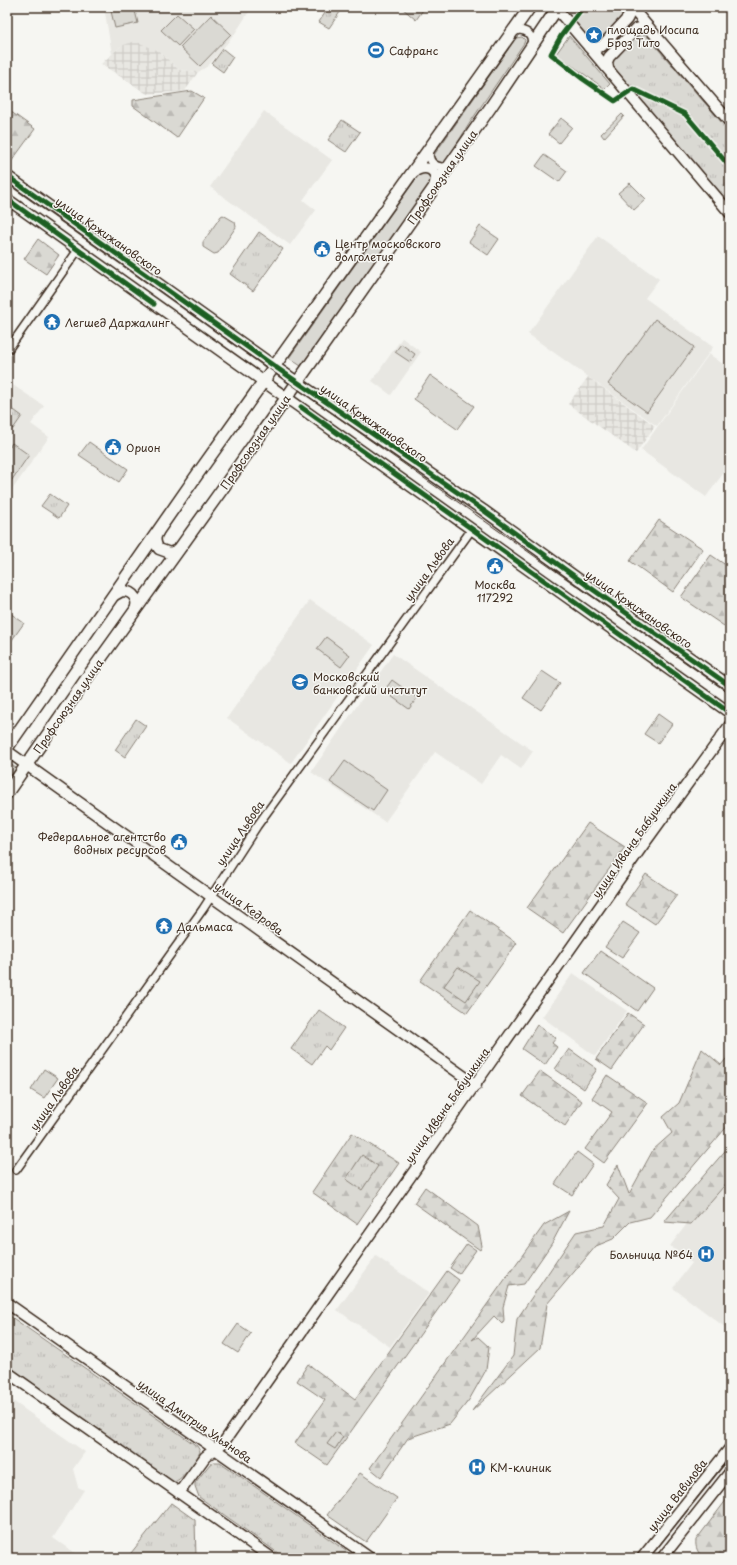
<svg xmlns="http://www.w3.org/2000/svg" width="737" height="1565" font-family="'Playpen Sans',sans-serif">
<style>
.built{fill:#e8e7e2}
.industrial{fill:url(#industrial-grid)}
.green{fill:#dad9d3;stroke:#8a8278}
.forest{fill:url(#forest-firs);stroke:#8a8278}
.park{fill:url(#park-tufts);stroke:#8a8278}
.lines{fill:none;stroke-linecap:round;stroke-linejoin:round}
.street-casing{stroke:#3b2a1e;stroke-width:10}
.secondary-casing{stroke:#3b2a1e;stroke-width:13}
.primary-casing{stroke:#3b2a1e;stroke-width:14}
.street{stroke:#f6f6f2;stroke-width:7}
.secondary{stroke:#f6f6f2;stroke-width:10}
.primary{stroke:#f6f6f2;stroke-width:11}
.tram{stroke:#3b2a1e;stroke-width:1}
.cycleway-casing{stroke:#f6f6f2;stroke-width:8}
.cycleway{stroke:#1b5e20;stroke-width:5}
.labels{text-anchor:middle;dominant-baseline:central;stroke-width:3;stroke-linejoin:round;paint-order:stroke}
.poi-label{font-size:11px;fill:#3b2a1e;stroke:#f6f6f2;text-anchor:start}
.street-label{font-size:11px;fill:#3b2a1e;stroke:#f6f6f2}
</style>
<defs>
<pattern id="industrial-grid" width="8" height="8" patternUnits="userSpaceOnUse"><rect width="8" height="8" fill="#e8e7e2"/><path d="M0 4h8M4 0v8" fill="none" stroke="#c8c6c1"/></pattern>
<pattern id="forest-firs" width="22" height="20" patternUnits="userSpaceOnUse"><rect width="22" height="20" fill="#dad9d3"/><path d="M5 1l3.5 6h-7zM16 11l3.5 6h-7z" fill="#bcbab5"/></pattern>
<pattern id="park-tufts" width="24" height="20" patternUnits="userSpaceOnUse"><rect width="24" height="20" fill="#dad9d3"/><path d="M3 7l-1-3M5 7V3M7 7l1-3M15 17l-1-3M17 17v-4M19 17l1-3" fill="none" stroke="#bcbab5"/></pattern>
</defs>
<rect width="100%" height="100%" fill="#f6f6f2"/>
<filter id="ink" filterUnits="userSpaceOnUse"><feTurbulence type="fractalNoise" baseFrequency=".025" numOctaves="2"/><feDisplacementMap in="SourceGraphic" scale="8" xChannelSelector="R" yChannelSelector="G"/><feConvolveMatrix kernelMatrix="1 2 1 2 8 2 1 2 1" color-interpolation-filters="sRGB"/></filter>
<g filter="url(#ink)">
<g class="built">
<path d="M104,7h148l-18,28 -26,31 -10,6 -19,-2 -20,-19 -38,-5 -9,8z"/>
<path d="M264,111l68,49 -29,40 13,10 -26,35 -80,-58z"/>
<path d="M598,236l61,43 -14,19 68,49 -56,79 -129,-92z"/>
<path d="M402,338l19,14 -30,43 -19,-14z"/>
<path d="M709,354l21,15v95l-24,33 -65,-47z"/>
<path d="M7,381l37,25 -13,18 18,13 -42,60z"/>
<path d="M310,600l64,45 -83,118 -64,-45z"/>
<path d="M393,654l140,97 -12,18 -20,-14 -20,29 -46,-32 -50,70 -74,-50z"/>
<path d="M573,973l54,38 -32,45 -53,-39z"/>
<path d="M730,1167v164l-57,-43 19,-25 -22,-17z"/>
<path d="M376,1256l53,37 -39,54 -53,-37z"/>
<path d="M7,1397l78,55 -12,17 5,18 6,3 -31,48 29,20h-75z"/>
</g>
<g class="industrial">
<path d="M135,41l24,10 20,19 19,2 -13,19 -38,3 -46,-30 20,-18z"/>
<path d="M588,377l67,49 -19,27 -68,-49z"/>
</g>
<g class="green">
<path d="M110,7h24l4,16 -23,5z"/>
<path d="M569,7h50l7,7 -24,30 -11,-2 -24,-27z"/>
<path d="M177,14l17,15 -16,17 -17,-16z"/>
<path d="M211,15l20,19 -31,32 -20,-19z"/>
<path d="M569,36l41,48 -5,5 -49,-35z"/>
<path d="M522,37l3,3 -1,3 -53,78 -26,42 -7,-1 -4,-4v-3l82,-117z"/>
<path d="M622,114l2,2 -20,22 -3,-4z"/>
<path d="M544,155l23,16 -8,11 -23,-16z"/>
<path d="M420,173h10l2,9 -131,184 -12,-8z"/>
<path d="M223,215l12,7 1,5 -18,26 -4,1 -11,-7v-5l18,-26z"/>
<path d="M655,319l39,28 -47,65 -39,-28z"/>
<path d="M401,344l14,10 -5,8 -15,-10z"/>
<path d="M430,375l44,31 -17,23 -43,-30z"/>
<path d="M89,442l39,27 -9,13 -40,-27z"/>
<path d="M12,443l17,12 -22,32v-37z"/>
<path d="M326,637l24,18 -9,12 -24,-18z"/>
<path d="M542,671l18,12 -19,27 -18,-12z"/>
<path d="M392,680l25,18 -8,11 -25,-18z"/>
<path d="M345,761l42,29 -14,21 -43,-29z"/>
<path d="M7,762l9,6 -9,14z"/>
<path d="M623,922l17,11 -18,25 -17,-11z"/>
<path d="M600,951l53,37 -16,23 -53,-38z"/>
<path d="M44,1069l14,9 -14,20 -13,-8z"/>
<path d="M577,1152l16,12 -21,31 -17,-11z"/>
<path d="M238,1324l13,9 -13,20 -14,-9z"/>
<path d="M360,1473l37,25 -31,44 -39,-27z"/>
</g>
<g class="forest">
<path d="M192,91l12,7 -27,40 -44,-32v-6z"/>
<path d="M7,109l28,20 -24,33 -4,-2z"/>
<path d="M38,239l21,16 -13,19 -22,-15z"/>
<path d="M659,520l44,29 -30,43 -43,-31z"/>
<path d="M711,555l19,13v62l-49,-33z"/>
<path d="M588,823l37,24 -62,86 -36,-25z"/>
<path d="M646,874l31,21 -22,29 -30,-20z"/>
<path d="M470,910l47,33 -50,70 -47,-32z"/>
<path d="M628,1013l16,11 -32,46 -16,-11z"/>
<path d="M537,1025l19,13 -4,5 5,4 -12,18 -23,-16z"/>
<path d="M702,1049l19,16 9,-11v69l-80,94 -20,5 -17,17 -17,7 -49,58 -7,44 -68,63 41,-55 4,-37 59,-87 28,-6 15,-27 -13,-14 12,-20 11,29 24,-44 19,-17 -9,-16 16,-14z"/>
<path d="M540,1071l42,30 -17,25 -43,-30z"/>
<path d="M607,1075l41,28 -44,60 -19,-14 27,-37 -20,-14z"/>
<path d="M352,1133l47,30 -42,61 -45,-32z"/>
<path d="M730,1145v34l-39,45 -27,-2z"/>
<path d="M425,1187l53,39 4,20 -2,4 -66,-47z"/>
<path d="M569,1211l-17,32 -28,41 -15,2 -6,21 1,13 -2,4 -8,-8 -22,24 6,-3 11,10 -3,23 -17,30 -19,24 -42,14 -27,39 -11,-9 174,-243z"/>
<path d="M447,1271l12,9 -132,185 -32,-22 30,-43 -28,-19 11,-17 47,35z"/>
<path d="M730,1495v63h-27c-5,-6 -8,-10 -7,-18z"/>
</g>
<g class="park">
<path d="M329,7h4l7,5 -11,16 -10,-6z"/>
<path d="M401,7h24l-9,13z"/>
<path d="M637,34h8l85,98v73l-119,-140 6,-12z"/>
<path d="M223,49l10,8 -10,15 -11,-8z"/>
<path d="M561,118l11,9 -13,16 -11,-9z"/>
<path d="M342,120l18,12 -14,20 -18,-12z"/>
<path d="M630,183l16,16 -12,11 -16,-17z"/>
<path d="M480,226l19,13 -11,16 -19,-13z"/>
<path d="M259,232l24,17 -30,42 -23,-17z"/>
<path d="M7,405l15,11 -9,13 -6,-4z"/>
<path d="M50,494l17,12 -8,12 -18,-12z"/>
<path d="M7,611l17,12 -17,24z"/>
<path d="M658,714l14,10 -14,19 -14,-9z"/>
<path d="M136,719l10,7 -21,31 -10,-7z"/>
<path d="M458,967l22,14 -14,20 -22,-15z"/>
<path d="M319,1010l25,18 -15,22 -4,-4 -13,18 -21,-15z"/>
<path d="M569,1049l28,20 -13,20 -29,-20z"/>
<path d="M362,1155l16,11 -16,24 -16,-11z"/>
<path d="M467,1244l9,6 -17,24 -9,-6z"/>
<path d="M7,1314l190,132 3,5c-1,7 -18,29 -26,31l-8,-5 -159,-112z"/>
<path d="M336,1432l7,5 -8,12 -8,-5z"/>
<path d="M213,1462h7l136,96h-71l-86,-61 -4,-11v-3l15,-19z"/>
<path d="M171,1503l24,17 1,38h-69z"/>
</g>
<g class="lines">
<g class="street-casing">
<g id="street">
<path d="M512,33l7,-3c10,1 14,6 12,16"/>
<path d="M431,148c-6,13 6,23 19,17"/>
<path d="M7,351l71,-101"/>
<path d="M16,1170l187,-261 54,-83 215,-297"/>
</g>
</g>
<g class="secondary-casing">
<g id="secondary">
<path d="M555,7l175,206"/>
<path d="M631,7l99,115"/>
<path d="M589,47l6,1 7,-2 25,-27 3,-6 1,-6"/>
<path d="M608,68l-1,-6 2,-5 27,-28 7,-2 6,1"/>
<path d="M412,173c14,-10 28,-4 22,14"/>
<path d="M7,176l267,190 209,144 105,76 142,100"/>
<path d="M7,199l723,514"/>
<path d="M158,532c-4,6 -3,12 1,17l11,4 7,-3 3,-2"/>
<path d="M113,596l9,-5c12,0 18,10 12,21"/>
<path d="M7,751l469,334"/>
<path d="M7,1303l363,255"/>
<path d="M7,1372l265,186"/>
<path d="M179,1493l26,-36 19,-15 417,-594 89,-123"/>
<path d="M642,1558l88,-110"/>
<path d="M662,1558l68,-86"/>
</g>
</g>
<g class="primary-casing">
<g id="primary">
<path d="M7,748l192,-276 331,-465"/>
<path d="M7,793l84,-121 132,-184 267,-380 68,-101"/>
</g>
</g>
<use href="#street" class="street"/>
<use href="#secondary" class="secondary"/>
<use href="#primary" class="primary"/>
<g class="tram">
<path d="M7,182l234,167 489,345"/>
<path d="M649,1558l81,-102"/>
</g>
<g class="cycleway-casing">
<g id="cycleway">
<path d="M583,7l-22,29 -10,18 32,25 32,22 18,-12 52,25 45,53"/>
<path d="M7,176l267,190 209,144 105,76 142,100"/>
<path d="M7,199l147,105"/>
<path d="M301,407l429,306"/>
</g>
</g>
<use href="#cycleway" class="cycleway"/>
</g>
</g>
<defs>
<g id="sight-disc" transform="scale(0.9)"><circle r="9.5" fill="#1f6fb2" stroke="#f6f6f2"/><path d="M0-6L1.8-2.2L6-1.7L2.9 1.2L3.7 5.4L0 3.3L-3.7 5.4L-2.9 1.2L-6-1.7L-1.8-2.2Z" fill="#fff"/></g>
<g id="stadium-disc" transform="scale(0.9)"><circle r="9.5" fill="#1f6fb2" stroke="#f6f6f2"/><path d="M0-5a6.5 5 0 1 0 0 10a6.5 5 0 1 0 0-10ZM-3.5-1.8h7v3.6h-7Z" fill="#fff"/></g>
<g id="civic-disc" transform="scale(0.9)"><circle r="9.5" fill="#1f6fb2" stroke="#f6f6f2"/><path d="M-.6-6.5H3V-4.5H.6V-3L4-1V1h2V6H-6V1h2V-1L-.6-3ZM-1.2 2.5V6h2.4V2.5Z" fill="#fff"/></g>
<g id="temple-disc" transform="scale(0.9)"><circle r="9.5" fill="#1f6fb2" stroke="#f6f6f2"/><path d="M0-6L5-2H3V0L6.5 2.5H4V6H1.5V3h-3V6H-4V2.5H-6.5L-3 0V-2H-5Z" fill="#fff"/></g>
<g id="university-disc" transform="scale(0.9)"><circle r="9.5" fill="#1f6fb2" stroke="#f6f6f2"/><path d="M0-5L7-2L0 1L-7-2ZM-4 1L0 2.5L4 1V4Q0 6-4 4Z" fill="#fff"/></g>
<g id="hospital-disc" transform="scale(0.9)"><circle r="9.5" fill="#1f6fb2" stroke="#f6f6f2"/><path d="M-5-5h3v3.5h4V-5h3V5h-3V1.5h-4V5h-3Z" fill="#fff"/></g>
</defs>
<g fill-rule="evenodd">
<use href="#sight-disc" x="594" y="35"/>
<use href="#stadium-disc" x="376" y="50"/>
<use href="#civic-disc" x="322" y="249"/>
<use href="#temple-disc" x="52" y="322"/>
<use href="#civic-disc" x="113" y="447"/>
<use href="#civic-disc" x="495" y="566"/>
<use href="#university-disc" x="300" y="682"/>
<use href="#civic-disc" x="179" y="842"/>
<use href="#temple-disc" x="164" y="926"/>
<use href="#hospital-disc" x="706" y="1254"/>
<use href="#hospital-disc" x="477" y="1467"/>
</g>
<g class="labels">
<g class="poi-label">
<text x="607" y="29">площадь Иосипа<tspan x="607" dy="13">Броз Тито</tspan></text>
<text x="389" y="50">Сафранс</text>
<text x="335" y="243">Центр московского<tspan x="335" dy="13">долголетия</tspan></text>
<text x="65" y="322">Легшед Даржалинг</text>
<text x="126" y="447">Орион</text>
<text x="495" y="584" text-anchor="middle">Москва<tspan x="495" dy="13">117292</tspan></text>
<text x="313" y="676">Московский<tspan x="313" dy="13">банковский институт</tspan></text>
<text x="166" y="836" text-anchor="end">Федеральное агентство<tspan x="166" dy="13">водных ресурсов</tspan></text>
<text x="177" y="926">Дальмаса</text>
<text x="693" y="1254" text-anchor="end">Больница №64</text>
<text x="490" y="1467">КМ-клиник</text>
</g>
<g class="street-label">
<text transform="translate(442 177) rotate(-55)">Профсоюзная улица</text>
<text transform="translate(109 236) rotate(35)">улица Кржижановского</text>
<text transform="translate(374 423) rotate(35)">улица Кржижановского</text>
<text transform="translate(255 442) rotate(-55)">Профсоюзная улица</text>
<text transform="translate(429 569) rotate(-54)">улица Львова</text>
<text transform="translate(639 609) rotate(35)">улица Кржижановского</text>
<text transform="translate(68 706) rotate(-55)">Профсоюзная улица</text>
<text transform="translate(240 833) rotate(-56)">улица Львова</text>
<text transform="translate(634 840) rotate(-55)">улица Ивана Бабушкина</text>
<text transform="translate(249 908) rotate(36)">улица Кедрова</text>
<text transform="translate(54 1098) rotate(-55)">улица Львова</text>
<text transform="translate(447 1105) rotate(-55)">улица Ивана Бабушкина</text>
<text transform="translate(195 1421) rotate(35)">улица Дмитрия Ульянова</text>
<text transform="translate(677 1495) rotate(-52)">улица Вавилова</text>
</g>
</g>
<rect width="737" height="1565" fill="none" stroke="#f6f6f2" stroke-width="24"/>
<rect x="12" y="12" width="713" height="1541" fill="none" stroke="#3b2a1e" stroke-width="1.5" filter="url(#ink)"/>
</svg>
